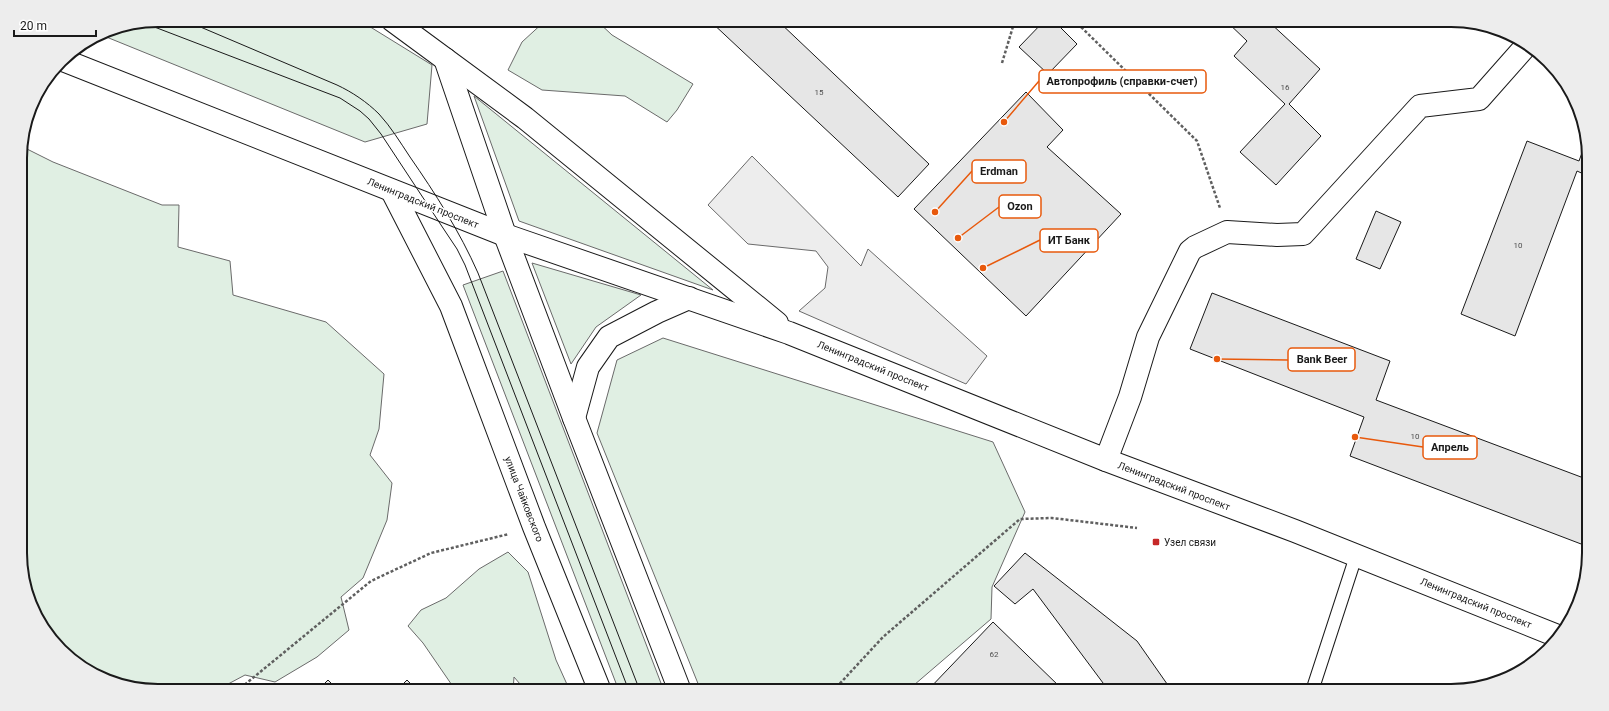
<svg xmlns="http://www.w3.org/2000/svg" width="1609" height="711" font-family="Roboto,sans-serif">
<style>
.green{fill:#e0efe3;stroke:#6a6a6a}
.parking{fill:#ededed;stroke:#6a6a6a}
.building{fill:#e6e6e6;stroke:#1a1a1a}
.lines{fill:none;stroke-linecap:round;stroke-linejoin:round}
.lane-casing{stroke:#1a1a1a;stroke-width:14}
.street-casing{stroke:#1a1a1a;stroke-width:24}
.secondary-casing{stroke:#1a1a1a;stroke-width:24}
.path{stroke:#5f5f5f;stroke-width:2.5;stroke-dasharray:3 2;stroke-linecap:butt}
.lane{stroke:#fff;stroke-width:12}
.street{stroke:#fff;stroke-width:22}
.secondary{stroke:#fff;stroke-width:22}
.tram{stroke:#1a1a1a;stroke-width:1}
.poi-dot{fill:#c62828;stroke:#fff;stroke-width:1.5}
.labels{text-anchor:middle;dominant-baseline:central;stroke-width:3;stroke-linejoin:round;paint-order:stroke}
.number-label{font-size:8px;fill:#4d4d4d}
.street-label{font-size:10px;fill:#1a1a1a;stroke:#fff}
.poi-label{font-size:10px;fill:#1a1a1a;stroke:#fff;text-anchor:start}
.rim{fill:none;stroke:#1a1a1a;stroke-width:2}
.leader{fill:none;stroke:#e8590c;stroke-width:1.5}
.callout-dot{fill:#e8590c;stroke:#fff;stroke-width:1.5}
.callout{fill:#fff;stroke:#e8590c;stroke-width:1.5}
.callout-label{font-size:11px;text-anchor:middle;font-weight:bold;fill:#1a1a1a}
</style>
<rect width="100%" height="100%" fill="#fff"/>
<g class="green">
<path d="M158,20h201l73,45 -5,59 -62,18 -266,-108 7,-4z"/>
<path d="M546,20h50l16,15 81,49 -16,26 -10,12 -42,-26 -83,-6 -34,-20 14,-28z"/>
<path d="M474,96l239,194 -194,-69z"/>
<path d="M21,146l32,16 109,43h17l-1,42 52,14 3,34 93,27 58,52 -5,55 -9,26 22,28 -5,37 -24,58 -22,19 8,33 -32,27 -42,25 -30,-7 -30,16h-57l-52,-10 -57,-44 -28,-66z"/>
<path d="M532,263l109,32 -45,32 -25,37z"/>
<path d="M503,271l161,420h-45l-156,-406z"/>
<path d="M663,338l330,104 32,70 -33,75 -1,32 -84,72h-206l-104,-258 20,-73z"/>
<path d="M508,552l20,20 28,88 14,31h-44l-12,-14 -1,14h-57l-33,-48 -15,-17 13,-16 25,-12 33,-29z"/>
</g>
<path class="parking" d="M752,156l109,110 7,-17 119,107 -21,28 -167,-73 26,-23 3,-21 -12,-16 -68,-7 -40,-39z"/>
<g class="building">
<path d="M709,20h68l152,144 -31,33z"/>
<path d="M1045,20h8l24,24 -29,30 -29,-27z"/>
<path d="M1225,20h44l-1,1 52,48 -31,35 32,32 -45,49 -36,-33 45,-48 -51,-48 13,-15z"/>
<path d="M1388,20h15l-7,7z"/>
<path d="M1026,92l37,38 -16,17 74,67 -95,102 -112,-107z"/>
<path d="M1587,139l1,37 -11,-5 -62,165 -54,-22 66,-173 52,20z"/>
<path d="M1376,211l25,11 -21,47 -24,-10z"/>
<path d="M1212,293l178,68 -14,39 213,80v67l-239,-91 14,-39 -174,-68z"/>
<path d="M1025,553l112,88 35,50h-63l-76,-102 -18,15 -21,-18z"/>
<path d="M993,622l67,65 -3,4h-130z"/>
<path d="M328,680l11,11h-22z"/>
<path d="M407,680l11,11h-22z"/>
</g>
<g class="lines">
<g class="lane-casing">
<path id="lane" d="M1312,691l44,-135"/>
</g>
<g class="street-casing">
<g id="street">
<path d="M574,418l14,-51 21,-30 48,-25 32,-14"/>
<path d="M1106,460l24,-63 18,-60 42,-86 5,-4 32,-15 50,3 26,-1 117,-128 59,-7 46,-52"/>
</g>
</g>
<g class="secondary-casing">
<g id="secondary">
<path d="M392,20l133,98 252,205"/>
<path d="M445,59l60,176 69,183 106,273"/>
<path d="M63,60l442,175 284,98 317,127 189,71 265,106"/>
<path d="M392,191l59,115 83,221 66,164"/>
</g>
</g>
<g class="path">
<path d="M1074,20l123,121 23,67"/>
<path d="M1002,63l13,-43"/>
<path d="M237,691l134,-110 60,-28 78,-19"/>
<path d="M833,691l50,-54 137,-118 32,-1 85,10"/>
</g>
<use href="#lane" class="lane"/>
<use href="#street" class="street"/>
<use href="#secondary" class="secondary"/>
<g class="tram">
<path d="M184,20l153,65c15,7 30,17 42,29 12,13 21,28 31,43 25,36 50,75 68,116l162,418"/>
<path d="M144,23l175,67 21,8 20,13 9,8 12,15 62,94 14,21 8,16 164,426"/>
</g>
</g>
<rect class="poi-dot" x="1152" y="538" width="8" height="8" rx="2"/>
<g class="labels">
<g class="number-label">
<text x="1285" y="87">16</text>
<text x="819" y="92">15</text>
<text x="1518" y="245">10</text>
<text x="1415" y="436">10</text>
<text x="994" y="654">62</text>
</g>
<g class="street-label">
<text transform="translate(423 203) rotate(22)">Ленинградский проспект</text>
<text transform="translate(873 366) rotate(22)">Ленинградский проспект</text>
<text transform="translate(1174 486) rotate(21)">Ленинградский проспект</text>
<text transform="translate(524 499) rotate(69)">улица Чайковского</text>
<text transform="translate(1476 603) rotate(22)">Ленинградский проспект</text>
</g>
<g class="poi-label">
<text x="1164" y="542">Узел связи</text>
</g>
</g>
<path d="M0 0H1609V711H0ZM158 27H1451A131 131 0 0 1 1582 158V553A131 131 0 0 1 1451 684H158A131 131 0 0 1 27 553V158A131 131 0 0 1 158 27Z" fill="#ededed" fill-rule="evenodd"/>
<path class="rim" d="M158 27H1451A131 131 0 0 1 1582 158V553A131 131 0 0 1 1451 684H158A131 131 0 0 1 27 553V158A131 131 0 0 1 158 27Z"/>
<path class="leader" d="M1004 122L1039 81M935 212L972 171M958 238L999 207M983 268L1040 240M1217 359L1288 360M1355 437L1423 447"/>
<g class="callout-dot">
<circle cx="1004" cy="122" r="4"/>
<circle cx="935" cy="212" r="4"/>
<circle cx="958" cy="238" r="4"/>
<circle cx="983" cy="268" r="4"/>
<circle cx="1217" cy="359" r="4"/>
<circle cx="1355" cy="437" r="4"/>
</g>
<g class="callout">
<rect x="1039" y="70" width="167" height="23" rx="4"/>
<rect x="972" y="160" width="54" height="23" rx="4"/>
<rect x="999" y="195" width="42" height="23" rx="4"/>
<rect x="1040" y="229" width="58" height="23" rx="4"/>
<rect x="1288" y="348" width="67" height="23" rx="4"/>
<rect x="1423" y="436" width="54" height="23" rx="4"/>
</g>
<g class="callout-label">
<text x="1122" y="85">Автопрофиль (справки-счет)</text>
<text x="999" y="175">Erdman</text>
<text x="1020" y="210">Ozon</text>
<text x="1069" y="244">ИТ Банк</text>
<text x="1322" y="363">Bank Beer</text>
<text x="1450" y="451">Апрель</text>
</g>
<path d="M14 30v6h82v-6" fill="none" stroke="#1a1a1a" stroke-width="2"/>
<text x="20" y="30" font-size="12" fill="#1a1a1a" stroke="#ffffff" stroke-width="3" paint-order="stroke">20 m</text>
</svg>
